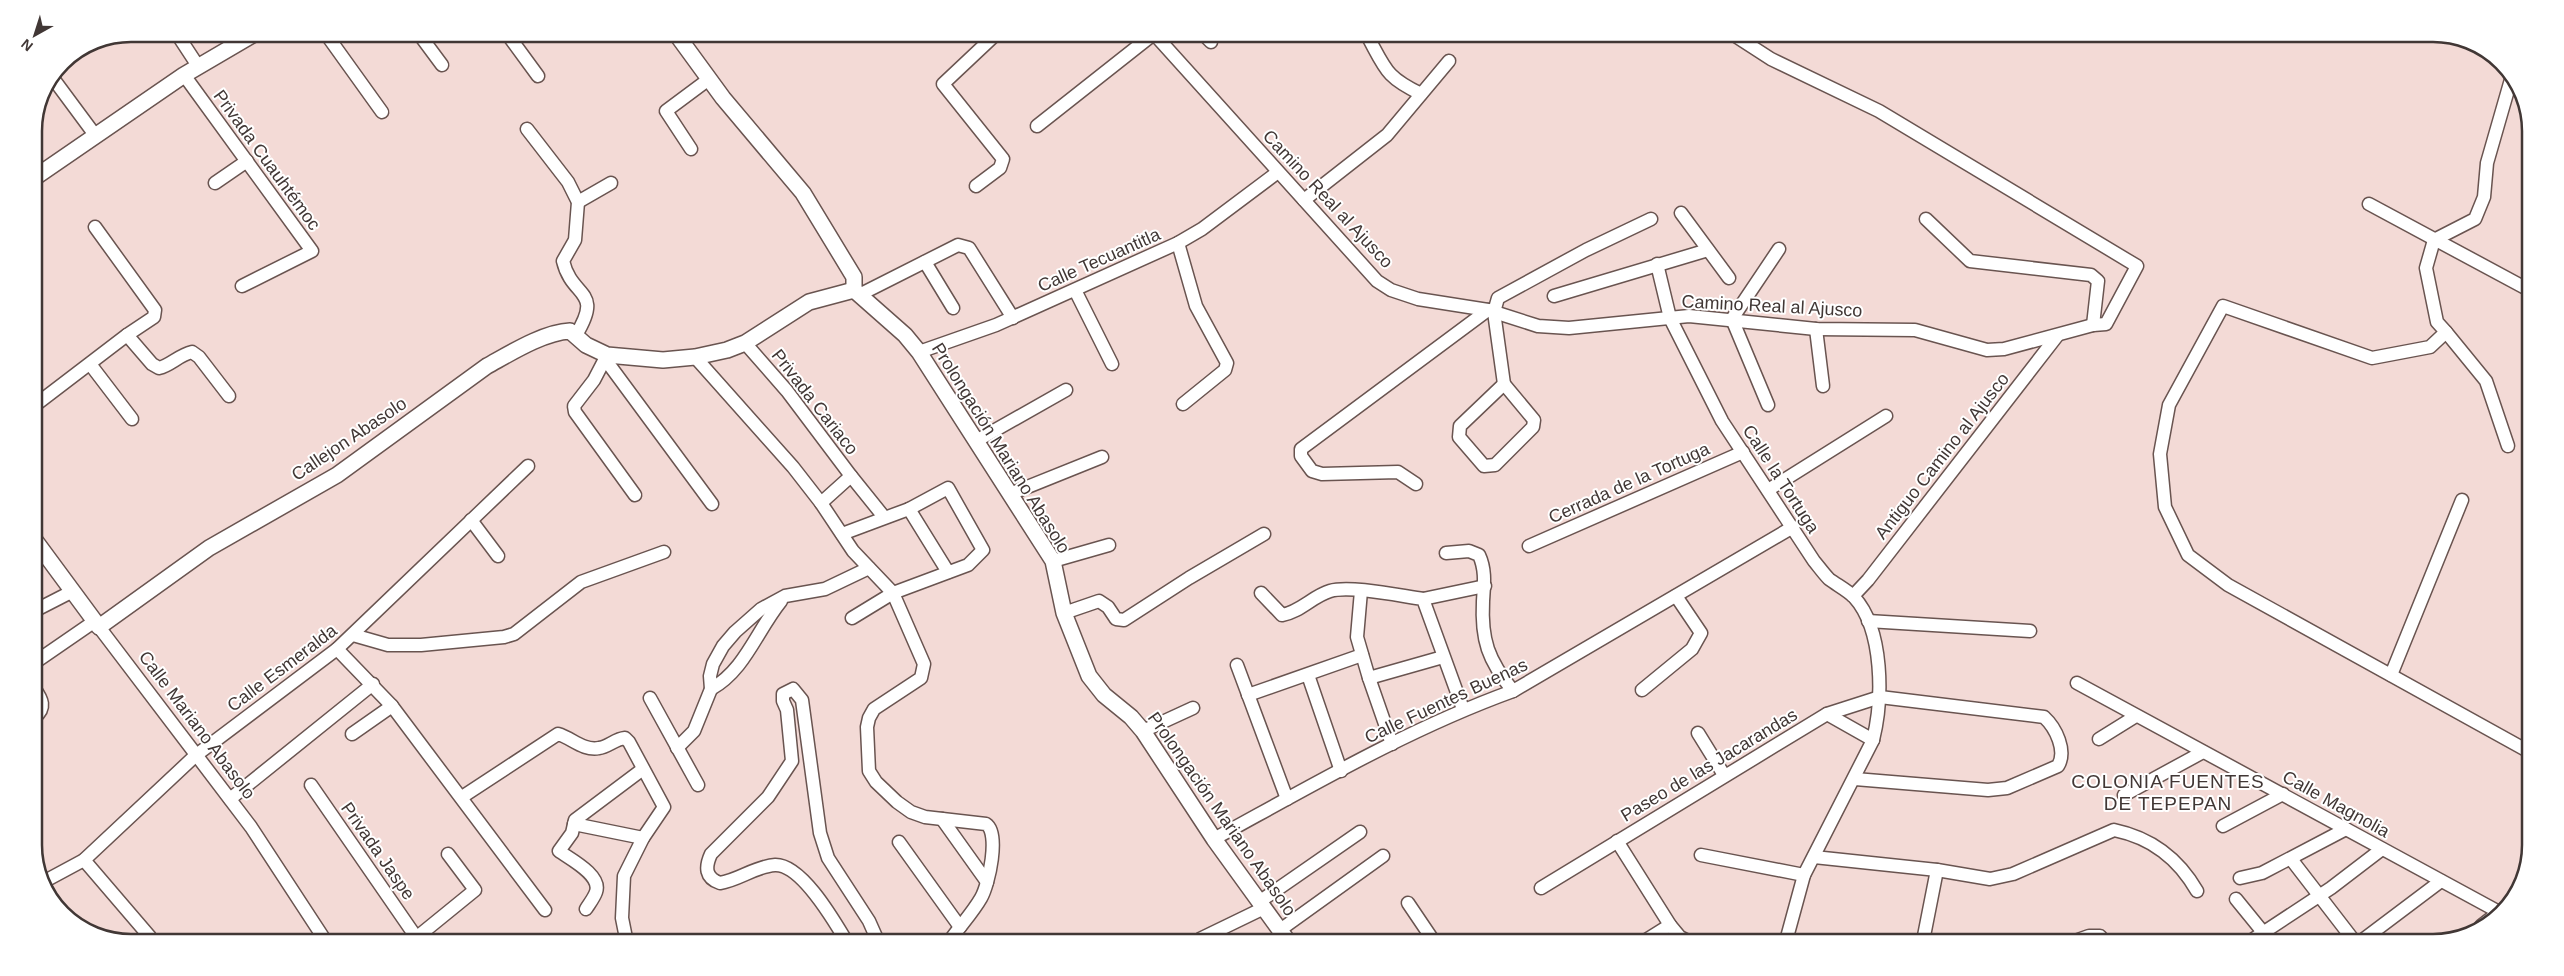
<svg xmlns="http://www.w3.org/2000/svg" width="2564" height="976" font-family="Helvetica,sans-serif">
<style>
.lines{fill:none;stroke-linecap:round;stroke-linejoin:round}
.minor-casing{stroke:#695450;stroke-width:15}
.tertiary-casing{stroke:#695450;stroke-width:18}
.minor{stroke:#fff;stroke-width:12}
.tertiary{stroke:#fff;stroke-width:15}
.labels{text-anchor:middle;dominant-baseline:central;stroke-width:4;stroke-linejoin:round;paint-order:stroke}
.street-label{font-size:18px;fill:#413735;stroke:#fff}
.neighbourhood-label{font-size:19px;letter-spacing:1px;fill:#413735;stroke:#fff}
.rim{fill:none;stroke:#413735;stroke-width:2.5}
</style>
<rect width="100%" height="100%" fill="#f3dad6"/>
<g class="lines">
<g class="minor-casing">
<g id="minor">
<path d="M177,34l21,32"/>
<path d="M326,34l56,78"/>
<path d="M419,34l23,31"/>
<path d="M508,35l30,41"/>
<path d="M1156,36l221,245 14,9 27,9 70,11 50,16 31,2 120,-12 127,13 99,1 72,20 17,-1 89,-24 13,-1 31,-58 -258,-155 -108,-52 -34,-22"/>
<path d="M1205,36l6,6"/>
<path d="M1368,37c18,33 18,40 53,57"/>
<path d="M184,75l128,176 -70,35"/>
<path d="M2512,76l-25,87 -3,34 -9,22 -41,21 -8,28 11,54 9,10 -16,15 -58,11 -149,-52 -54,99 -9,49 5,53 23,48 40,30 298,165"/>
<path d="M52,77l43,58"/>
<path d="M1037,126l114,-90"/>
<path d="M527,129l41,53 10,20 -3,38 -12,21c9,38 41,28 13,74"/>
<path d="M691,149l-25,-38 43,-32"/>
<path d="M215,183l32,-22"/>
<path d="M976,186l24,-18 3,-9 -60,-75 51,-48"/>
<path d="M1304,200l83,-65 62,-74"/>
<path d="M578,202l33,-19"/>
<path d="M2369,204l160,86"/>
<path d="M1681,213l48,65"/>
<path d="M1926,219l44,42 121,14 7,6 -5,44"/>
<path d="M95,227l60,83 -1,7 -27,18"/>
<path d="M1178,243l18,63 31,57 -2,7 -42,34"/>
<path d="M925,262l28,46"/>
<path d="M1657,264l13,54 52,103 92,140c5,6 10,13 15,18 8,6 18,11 25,18 30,33 29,103 19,143l-69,135 -18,66"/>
<path d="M1075,290l37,74"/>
<path d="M861,294l97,-49 11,3 44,70"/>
<path d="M1554,296l154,-46"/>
<path d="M1816,329l7,57"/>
<path d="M2446,332l40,49 22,65"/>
<path d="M745,343l42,48 64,85 -30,27"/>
<path d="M919,352l77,-27 182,-82 24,-14 76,-57"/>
<path d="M607,355l-13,25 -20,26 1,6 60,83"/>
<path d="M695,357l98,110 28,36 32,48 40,42 31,71 -3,14 -47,31 -5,9 -2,9 2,44 7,11 21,20 14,10 14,5 61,7c14,9 3,60 -5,74 -8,14 -20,27 -30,41"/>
<path d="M605,359l107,145"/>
<path d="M90,364l42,55"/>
<path d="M1504,384l-10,-72 4,-14 88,-48 65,-31"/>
<path d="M1504,384l30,36 -1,7 -38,38 -11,1 -25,-29 1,-11z"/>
<path d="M1768,405l-36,-86 47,-70"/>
<path d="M34,406l93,-71 25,29 7,4c12,-3 20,-13 33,-16l7,5 30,39"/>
<path d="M976,441l90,-51"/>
<path d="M851,476l33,41"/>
<path d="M1416,484l-18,-12 -76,2 -10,-3 -11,-15v-7l187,-139"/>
<path d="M1768,490l118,-74"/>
<path d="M1010,494l92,-37"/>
<path d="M909,509l39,63"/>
<path d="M471,520l27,36"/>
<path d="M842,534l67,-25 39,-21 35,62 -15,15 -75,28 -41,25"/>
<path d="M1529,546l214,-94"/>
<path d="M1446,553l23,-2 10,4c7,15 5,30 4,46 -2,39 5,59 30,90"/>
<path d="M1053,561l56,-16"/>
<path d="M1361,591l-4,46 12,41 23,66"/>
<path d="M1261,593l21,22c18,-3 31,-19 48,-24 20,-6 71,5 93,8l40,110"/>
<path d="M1853,596l15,-16 189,-244"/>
<path d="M1423,599l62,-13"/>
<path d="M34,611l39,-20"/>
<path d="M1064,613l35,-12 9,6 8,12 8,1 65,-42 75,-44"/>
<path d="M1868,621l162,10"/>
<path d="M99,627l152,200 72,110"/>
<path d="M353,635l35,10h33l83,-8 10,-3 67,-52 83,-30"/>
<path d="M337,649l55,57 153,204"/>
<path d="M34,663l61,-42"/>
<path d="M1237,665l50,134"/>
<path d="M1308,675l33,96"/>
<path d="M2391,675l71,-175"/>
<path d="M1369,678l74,-21"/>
<path d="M2077,683l422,229"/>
<path d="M34,688c8,11 13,20 0,30"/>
<path d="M711,689c34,-19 45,-57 70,-88"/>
<path d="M1642,690l50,-41 9,-16 -25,-37"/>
<path d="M1248,695l114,-40"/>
<path d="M650,698l48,87"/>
<path d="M1827,714l46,26"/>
<path d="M1143,731l50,-23"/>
<path d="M1698,733l26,42"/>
<path d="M352,734l40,-28"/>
<path d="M2099,739l37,-23"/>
<path d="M677,748l17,-17 17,-42 -1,-13 3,-12 10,-18 12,-14 26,-23 24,-13 40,-7 44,-21"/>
<path d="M311,785l105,152"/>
<path d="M2124,795l79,-43"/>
<path d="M462,797l96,-63c14,4 25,17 41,14 9,-1 16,-9 26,-10l4,4 35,65 -21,31 -19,38 -2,42 4,20"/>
<path d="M230,799l143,-115"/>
<path d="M942,819l45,63"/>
<path d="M574,824l69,14"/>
<path d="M2223,826l60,-32"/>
<path d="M1214,839c97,-53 194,-110 299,-148l280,-164"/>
<path d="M1617,841l53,84 10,12 8,4"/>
<path d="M899,842l61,85"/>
<path d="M1701,855l103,20"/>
<path d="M1814,857l123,13 53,9 23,-5 101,-44c38,8 64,28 83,61"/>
<path d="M2291,859l64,83"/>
<path d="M84,860l66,77"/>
<path d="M2240,878l22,-5 84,-44"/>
<path d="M45,881l39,-21 111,-104 142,-107 191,-183"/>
<path d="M1541,888l286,-174 53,-17 164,20c12,11 23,34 14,49l-51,22 -19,2 -133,-11"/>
<path d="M2236,899l35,43"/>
<path d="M1259,902l101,-70"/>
<path d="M1408,903l25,37"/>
<path d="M586,909c3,-5 8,-11 10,-17 6,-17 -26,-33 -37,-41l13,-18 3,-13 68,-51"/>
<path d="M2481,926l18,-14"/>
<path d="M1280,930l103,-74"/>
<path d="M416,938l59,-48 -27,-36"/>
<path d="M845,939c-12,-20 -44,-75 -70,-74 -19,1 -36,15 -55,18 -15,-5 -15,-16 -9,-29l57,-57 24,-36 -5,-51 -4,-9v-7l10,-5 9,11 18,133 8,25 41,63 8,18"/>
<path d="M1200,939l64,-31"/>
<path d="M1646,940l24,-15"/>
<path d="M1923,941l14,-71"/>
<path d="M2075,941l14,-5h11l5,6"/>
<path d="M2249,942l82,-54 51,-39"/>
<path d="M2360,942l81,-61"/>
</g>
</g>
<g class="tertiary-casing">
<g id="tertiary">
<path d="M677,35l46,63 80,95 51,84v13"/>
<path d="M34,178l150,-103 70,-41"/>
<path d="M854,290l51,45 14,17 134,209 11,52 25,63 15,19 27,22 12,14 71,108 73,101"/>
<path d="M34,539l65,88 110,-79 128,-73 150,-109c22,-12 57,-34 83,-35l16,14 21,10 56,5 32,-3 32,-7 18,-7 64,-41 45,-12"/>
</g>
</g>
<use href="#minor" class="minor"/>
<use href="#tertiary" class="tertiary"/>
</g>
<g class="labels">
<g class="street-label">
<text transform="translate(267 160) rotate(54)">Privada Cuauhtémoc</text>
<text transform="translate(1328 199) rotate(47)">Camino Real al Ajusco</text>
<text transform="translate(1099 260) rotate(-24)">Calle Tecuantitla</text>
<text transform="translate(1772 306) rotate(3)">Camino Real al Ajusco</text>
<text transform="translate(815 402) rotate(52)">Privada Cariaco</text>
<text transform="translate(349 439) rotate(-34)">Callejon Abasolo</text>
<text transform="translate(1001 448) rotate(58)">Prolongación Mariano Abasolo</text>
<text transform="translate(1942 456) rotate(-52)">Antiguo Camino al Ajusco</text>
<text transform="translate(1781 479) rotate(57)">Calle la Tortuga</text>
<text transform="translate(1629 483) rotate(-24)">Cerrada de la Tortuga</text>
<text transform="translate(282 668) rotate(-37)">Calle Esmeralda</text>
<text transform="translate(1446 701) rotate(-25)">Calle Fuentes Buenas</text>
<text transform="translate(197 725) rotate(53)">Calle Mariano Abasolo</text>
<text transform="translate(1709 765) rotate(-31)">Paseo de las Jacarandas</text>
<text transform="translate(2336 804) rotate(29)">Calle Magnolia</text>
<text transform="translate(1222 814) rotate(55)">Prolongación Mariano Abasolo</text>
<text transform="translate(378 851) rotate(55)">Privada Jaspe</text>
</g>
<g class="neighbourhood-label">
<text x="2168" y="781">COLONIA FUENTES<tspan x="2168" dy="22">DE TEPEPAN</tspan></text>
</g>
</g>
<path d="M0 0H2564V976H0ZM131 42H2433A89 89 0 0 1 2522 131V845A89 89 0 0 1 2433 934H131A89 89 0 0 1 42 845V131A89 89 0 0 1 131 42Z" fill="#fff" fill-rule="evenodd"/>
<path class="rim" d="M131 42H2433A89 89 0 0 1 2522 131V845A89 89 0 0 1 2433 934H131A89 89 0 0 1 42 845V131A89 89 0 0 1 131 42Z"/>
<g transform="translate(35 35) rotate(219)" stroke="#ffffff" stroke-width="4" paint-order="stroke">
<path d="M0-4L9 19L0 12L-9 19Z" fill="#413735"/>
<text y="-8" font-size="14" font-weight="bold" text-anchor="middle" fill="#413735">N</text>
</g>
</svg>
